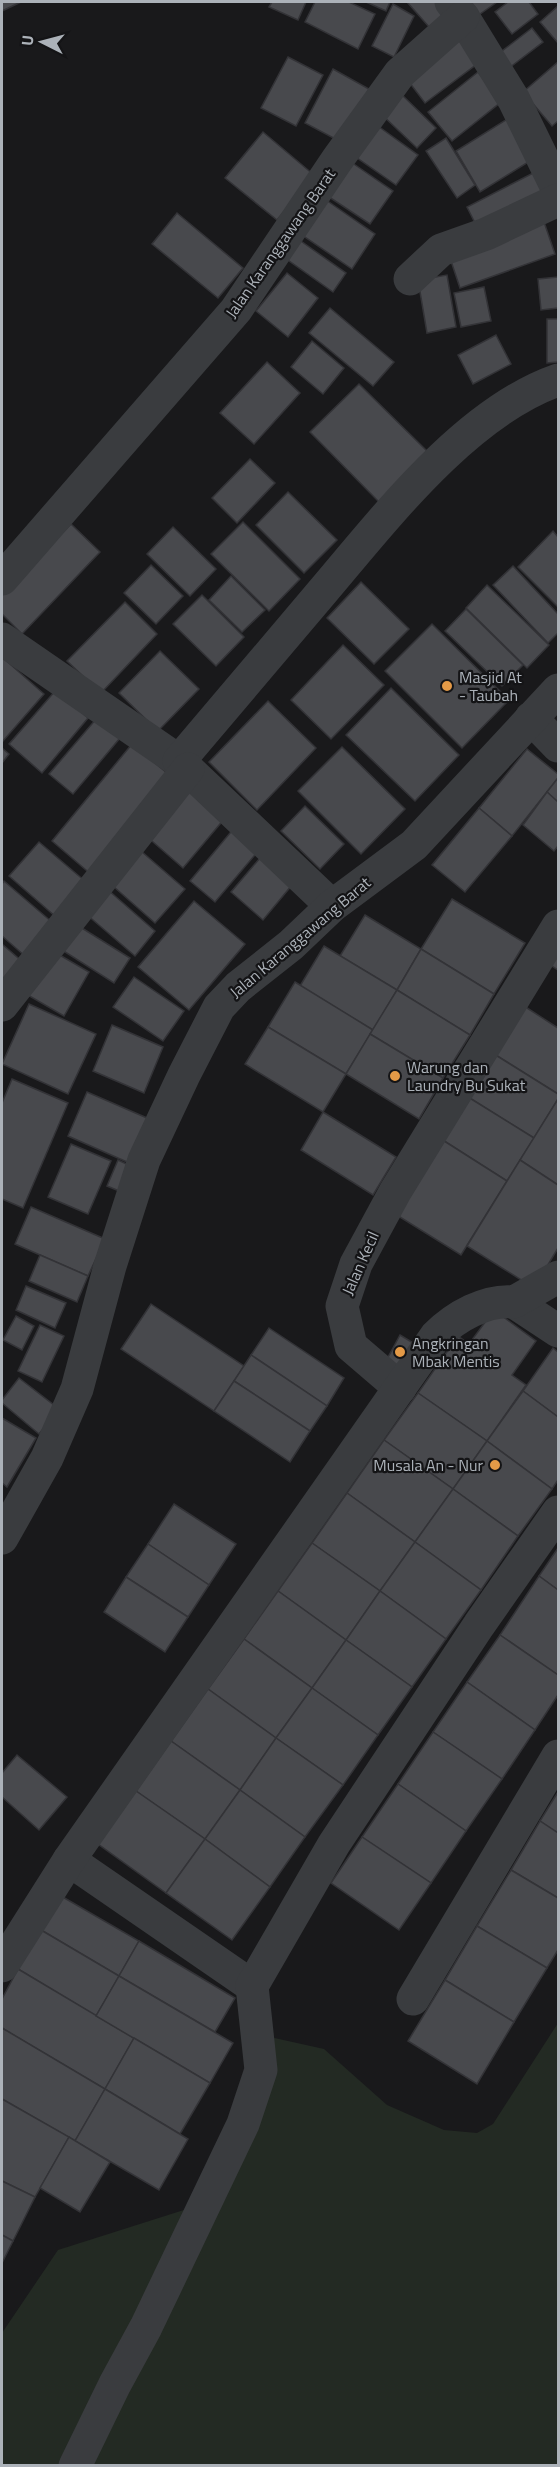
<svg xmlns="http://www.w3.org/2000/svg" width="560" height="2467" font-family="'Titillium Web',sans-serif">
<style>
.green{fill:#232a23}
.building{fill:#48494d;stroke:#333337;stroke-width:1.5}
.lines{fill:none;stroke-linecap:round;stroke-linejoin:round}
.minor{stroke:#3a3c3f;stroke-width:33}
.poi-dot{fill:#e49a47;stroke:#141416;stroke-width:2}
.labels{text-anchor:middle;dominant-baseline:central;stroke-width:4.5;stroke-linejoin:round;paint-order:stroke}
.street-label{font-size:16px;fill:#acb2b9;stroke:#141416}
.poi-label{font-size:16px;fill:#acb2b9;stroke:#141416;text-anchor:start}
</style>
<rect width="100%" height="100%" fill="#19191b"/>
<path class="green" d="M558,2023v442l-556,1v-133l56,-83 129,-41 83,-172 54,12 63,56 57,25 33,3 16,-9z"/>
<g class="building">
<path d="M2,2h19l-19,9z"/>
<path d="M272,2h34l-8,18 -29,-13z"/>
<path d="M315,2h34l26,12 -17,35 -53,-27z"/>
<path d="M366,2h24l-4,9z"/>
<path d="M407,2h31l10,11 -18,15z"/>
<path d="M460,2h37l-24,17z"/>
<path d="M508,2h21l9,12 -26,20 -17,-22z"/>
<path d="M393,4l21,12 -20,41 -22,-11z"/>
<path d="M558,6v37l-18,-21z"/>
<path d="M532,28l11,14 -34,26 -11,-14z"/>
<path d="M458,38l19,26 -52,39 -19,-25z"/>
<path d="M288,57l35,18 -27,51 -35,-18z"/>
<path d="M558,62v59l-6,5 -29,-34z"/>
<path d="M333,69l36,20 -28,53 -36,-19z"/>
<path d="M478,72l23,30 -49,39 -24,-29z"/>
<path d="M399,92l37,36 -19,20 -38,-36z"/>
<path d="M514,115l24,41 -58,36 -24,-41z"/>
<path d="M371,121l47,34 -22,30 -46,-32z"/>
<path d="M263,132l51,43 -37,45 -52,-42z"/>
<path d="M446,138l29,47 -18,13 -31,-47z"/>
<path d="M348,160l45,31 -23,33 -44,-29z"/>
<path d="M537,171l11,22 -70,36 -11,-22z"/>
<path d="M326,200l49,34 -23,35 -50,-34z"/>
<path d="M177,213l66,55 -25,30 -66,-54z"/>
<path d="M543,219l12,35 -95,34 -12,-36z"/>
<path d="M298,239l48,34 -13,19 -48,-34z"/>
<path d="M287,273l31,25 -30,39 -32,-26z"/>
<path d="M447,275l9,52 -29,6 -9,-53z"/>
<path d="M558,277v31l-17,2 -3,-31z"/>
<path d="M484,287l7,34 -30,6 -7,-34z"/>
<path d="M330,308l64,54 -21,24 -64,-53z"/>
<path d="M547,319h11v43l-11,1z"/>
<path d="M496,335l15,29 -38,20 -15,-29z"/>
<path d="M312,341l32,27 -21,26 -32,-27z"/>
<path d="M267,362l33,31 -46,51 -34,-31z"/>
<path d="M359,384l70,69 -49,50 -70,-71z"/>
<path d="M250,459l25,24 -38,40 -25,-25z"/>
<path d="M288,492l49,48 -33,33 -48,-48z"/>
<path d="M243,522l57,57 -31,32 -58,-57z"/>
<path d="M71,524l29,28 -78,82 -20,-20v-20z"/>
<path d="M173,527l43,42 -26,27 -43,-42z"/>
<path d="M553,531l5,6v70l-40,-40z"/>
<path d="M151,565l32,31 -27,28 -32,-31z"/>
<path d="M513,566l45,48v19l-10,10 -55,-58z"/>
<path d="M231,576l34,34 -23,22 -33,-32z"/>
<path d="M361,582l48,47 -35,35 -47,-46z"/>
<path d="M487,585l62,60 -22,23 -61,-60z"/>
<path d="M202,595l42,42 -28,29 -43,-42z"/>
<path d="M125,602l32,32 -56,59 -34,-32z"/>
<path d="M466,609l57,56 -21,21 -57,-55z"/>
<path d="M432,624l77,76 -47,48 -77,-77z"/>
<path d="M343,645l41,40 -53,54 -40,-39z"/>
<path d="M160,651l39,38 -41,42 -39,-38z"/>
<path d="M2,657l42,37 -41,47 -1,-2z"/>
<path d="M391,688l68,67 -44,46 -69,-66z"/>
<path d="M56,690l32,28 -46,55 -33,-29z"/>
<path d="M268,701l48,47 -59,62 -48,-48z"/>
<path d="M97,718l23,20 -47,56 -24,-20z"/>
<path d="M132,744l41,34 -80,98 -41,-35z"/>
<path d="M342,747l63,62 -44,45 -63,-63z"/>
<path d="M2,748l7,6 -7,9z"/>
<path d="M527,749l31,25v4l-46,58 -33,-28z"/>
<path d="M558,778v24l-11,-10z"/>
<path d="M186,786l39,32 -42,50 -38,-33z"/>
<path d="M547,792l11,10v44l-4,5 -31,-26z"/>
<path d="M305,806l39,38 -24,25 -39,-38z"/>
<path d="M479,808l33,28 -47,56 -33,-27z"/>
<path d="M235,827l25,22 -45,53 -25,-21z"/>
<path d="M39,842l47,40 -30,35 -47,-41z"/>
<path d="M134,845l51,44 -30,34 -50,-44z"/>
<path d="M260,858l32,27 -29,35 -32,-28z"/>
<path d="M4,881l49,42 -28,33 -23,-20v-52z"/>
<path d="M107,889l48,42 -20,25 -49,-42z"/>
<path d="M452,899l73,44 -31,51 -73,-45z"/>
<path d="M194,901l51,43 -56,66 -51,-43z"/>
<path d="M365,915l56,34 -24,41 -57,-34z"/>
<path d="M77,925l53,33 -16,25 -52,-33z"/>
<path d="M2,944l23,20 -23,16z"/>
<path d="M324,946l73,44 -24,40 -73,-44z"/>
<path d="M421,949l73,45 -24,41 -73,-45z"/>
<path d="M558,949v21l-9,-6z"/>
<path d="M51,950l38,22 -25,44 -38,-22z"/>
<path d="M134,977l50,34 -21,30 -50,-34z"/>
<path d="M295,982l78,48 -27,44 -78,-47z"/>
<path d="M397,990l73,45 -27,43 -73,-44z"/>
<path d="M29,1004l67,30 -28,60 -66,-30z"/>
<path d="M524,1006l34,22v66l-64,-40z"/>
<path d="M112,1025l51,22 -19,46 -51,-22z"/>
<path d="M268,1027l78,47 -23,38 -78,-48z"/>
<path d="M370,1034l73,44 -24,41 -73,-45z"/>
<path d="M494,1054l64,40v5l-24,39 -66,-41z"/>
<path d="M12,1079l56,24 -45,105 -21,-9v-96z"/>
<path d="M87,1092l60,26 -20,44 -59,-26z"/>
<path d="M468,1097l66,41 -27,43 -66,-42z"/>
<path d="M558,1099v86l-38,-25z"/>
<path d="M323,1112l73,45 -23,38 -72,-45z"/>
<path d="M441,1139l66,42 -46,74 -66,-41z"/>
<path d="M71,1144l40,17 -23,53 -40,-17z"/>
<path d="M118,1160l17,8 -11,25 -17,-7z"/>
<path d="M520,1160l38,25v63l-24,40 -67,-42z"/>
<path d="M31,1207l74,32 -17,37 -73,-32z"/>
<path d="M40,1255l48,21 -11,26 -48,-21z"/>
<path d="M26,1286l40,17 -11,25 -39,-18z"/>
<path d="M151,1304l93,62 -30,45 -93,-62z"/>
<path d="M494,1310l42,31 -24,34 14,10 -39,56 -69,-48 40,-57 11,8z"/>
<path d="M16,1316l18,10 -12,24 -19,-10z"/>
<path d="M40,1325l24,11 -22,46 -24,-11z"/>
<path d="M269,1328l75,50 -17,28 -76,-51z"/>
<path d="M400,1335l15,9 -15,25 -14,-8z"/>
<path d="M553,1348l5,4v65l-35,-26z"/>
<path d="M251,1355l76,51 -17,25 -76,-50z"/>
<path d="M19,1378l40,31 -20,25 -37,-31v-3z"/>
<path d="M234,1381l76,50 -20,31 -76,-51z"/>
<path d="M523,1391l35,26v63l-6,9 -65,-48z"/>
<path d="M418,1393l69,48 -34,48 -69,-49z"/>
<path d="M2,1418l34,20 -29,49 -5,-4z"/>
<path d="M384,1440l69,49 -38,53 -68,-49z"/>
<path d="M487,1441l65,48 -34,47 -65,-47z"/>
<path d="M453,1489l65,47 -37,54 -66,-48z"/>
<path d="M347,1493l68,49 -35,49 -68,-48z"/>
<path d="M174,1504l62,40 -27,41 -61,-41z"/>
<path d="M415,1542l66,48 -35,49 -66,-48z"/>
<path d="M312,1543l68,48 -34,49 -68,-49z"/>
<path d="M148,1544l61,41 -21,32 -62,-40z"/>
<path d="M558,1548v42l-19,-14z"/>
<path d="M539,1576l19,14v85l-58,-40z"/>
<path d="M126,1577l62,40 -23,35 -61,-40z"/>
<path d="M278,1591l68,49 -34,48 -68,-49z"/>
<path d="M380,1591l66,48 -34,48 -66,-47z"/>
<path d="M500,1635l58,40v20l-23,35 -68,-48z"/>
<path d="M244,1639l68,49 -36,50 -68,-49z"/>
<path d="M346,1640l66,47 -34,48 -66,-47z"/>
<path d="M467,1682l68,48 -33,49 -69,-47z"/>
<path d="M312,1688l66,47 -35,50 -67,-47z"/>
<path d="M208,1689l68,49 -36,52 -69,-49z"/>
<path d="M433,1732l69,47 -36,52 -68,-47z"/>
<path d="M276,1738l67,47 -38,52 -65,-47z"/>
<path d="M171,1741l69,49 -35,49 -69,-48z"/>
<path d="M17,1755l50,42 -28,33 -37,-33v-24z"/>
<path d="M398,1784l68,47 -35,52 -69,-46z"/>
<path d="M240,1790l65,47 -35,50 -65,-48z"/>
<path d="M136,1791l69,48 -39,54 -68,-49z"/>
<path d="M558,1792v41l-18,-12z"/>
<path d="M540,1821l18,12v65l-47,-28z"/>
<path d="M362,1837l69,46 -32,47 -68,-47z"/>
<path d="M205,1839l65,48 -38,53 -66,-47z"/>
<path d="M511,1870l47,28v52l-11,18 -70,-42z"/>
<path d="M61,1896l78,45 -20,35 -78,-46z"/>
<path d="M477,1926l70,42 -33,54 -69,-42z"/>
<path d="M41,1930l78,46 -23,40 -78,-47z"/>
<path d="M139,1941l96,57 -20,34 -96,-56z"/>
<path d="M18,1969l116,69 -29,51 -103,-61v-29z"/>
<path d="M119,1976l114,67 -23,40 -114,-67z"/>
<path d="M445,1980l69,42 -37,62 -69,-43z"/>
<path d="M2,2028l103,61 -30,52 -73,-42z"/>
<path d="M134,2038l76,45 -30,51 -75,-45z"/>
<path d="M105,2089l83,50 -29,51 -84,-49z"/>
<path d="M2,2099l67,38 -34,60 -33,-16z"/>
<path d="M69,2137l41,25 -30,50 -40,-24z"/>
<path d="M2,2181l33,16 -22,44 -11,-6z"/>
<path d="M2,2235l11,6 -11,22z"/>
</g>
<g class="lines">
<g class="minor">
<path d="M451,2l12,15 51,83 44,90"/>
<path d="M410,279l31,-29 45,-16 72,-34"/>
<path d="M2,579l234,-269 101,-150 63,-87 63,-56"/>
<path d="M2,639l177,122 153,145"/>
<path d="M531,718l27,28"/>
<path d="M179,761c48,-57 96,-114 144,-170 62,-73 143,-179 235,-211"/>
<path d="M2,1005l186,-236"/>
<path d="M514,1302l44,29"/>
<path d="M400,1388l-49,-42 -9,-40 14,-42 39,-72 163,-266"/>
<path d="M2,1538l45,-80 30,-69 33,-123 34,-106 40,-85 35,-68 19,-20 53,-42 41,-39 82,-61 144,-155"/>
<path d="M69,1860l183,126"/>
<path d="M2,1966l67,-106 367,-524c19,-19 50,-37 78,-34l44,-25"/>
<path d="M413,1999l145,-243"/>
<path d="M75,2466l40,-82 31,-57 97,-203 18,-54 -9,-84 82,-142 145,-219 79,-113"/>
</g>
</g>
<g class="poi-dot">
<circle cx="447" cy="686" r="6"/>
<circle cx="395" cy="1076" r="6"/>
<circle cx="400" cy="1352" r="6"/>
<circle cx="495" cy="1465" r="6"/>
</g>
<g class="labels">
<g class="street-label">
<text transform="translate(280 243) rotate(-55)">Jalan Karanggawang Barat</text>
<text transform="translate(300 937) rotate(-40)">Jalan Karanggawang Barat</text>
<text transform="translate(360 1263) rotate(-66)">Jalan Kecil</text>
</g>
<g class="poi-label">
<text x="459" y="677">Masjid At<tspan x="459" dy="18">- Taubah</tspan></text>
<text x="407" y="1067">Warung dan<tspan x="407" dy="18">Laundry Bu Sukat</tspan></text>
<text x="412" y="1343">Angkringan<tspan x="412" dy="18">Mbak Mentis</tspan></text>
<text x="483" y="1465" text-anchor="end">Musala An - Nur</text>
</g>
</g>
<rect width="560" height="2467" fill="none" stroke="#acb2b9" stroke-width="6"/>
<g transform="translate(42 42) rotate(276)" stroke="#141416" stroke-width="4.5" paint-order="stroke">
<path d="M0-4.5L10 22L0 15L-10 22Z" fill="#acb2b9"/>
<text y="-9" font-size="16" font-weight="bold" text-anchor="middle" fill="#acb2b9">U</text>
</g>
</svg>
